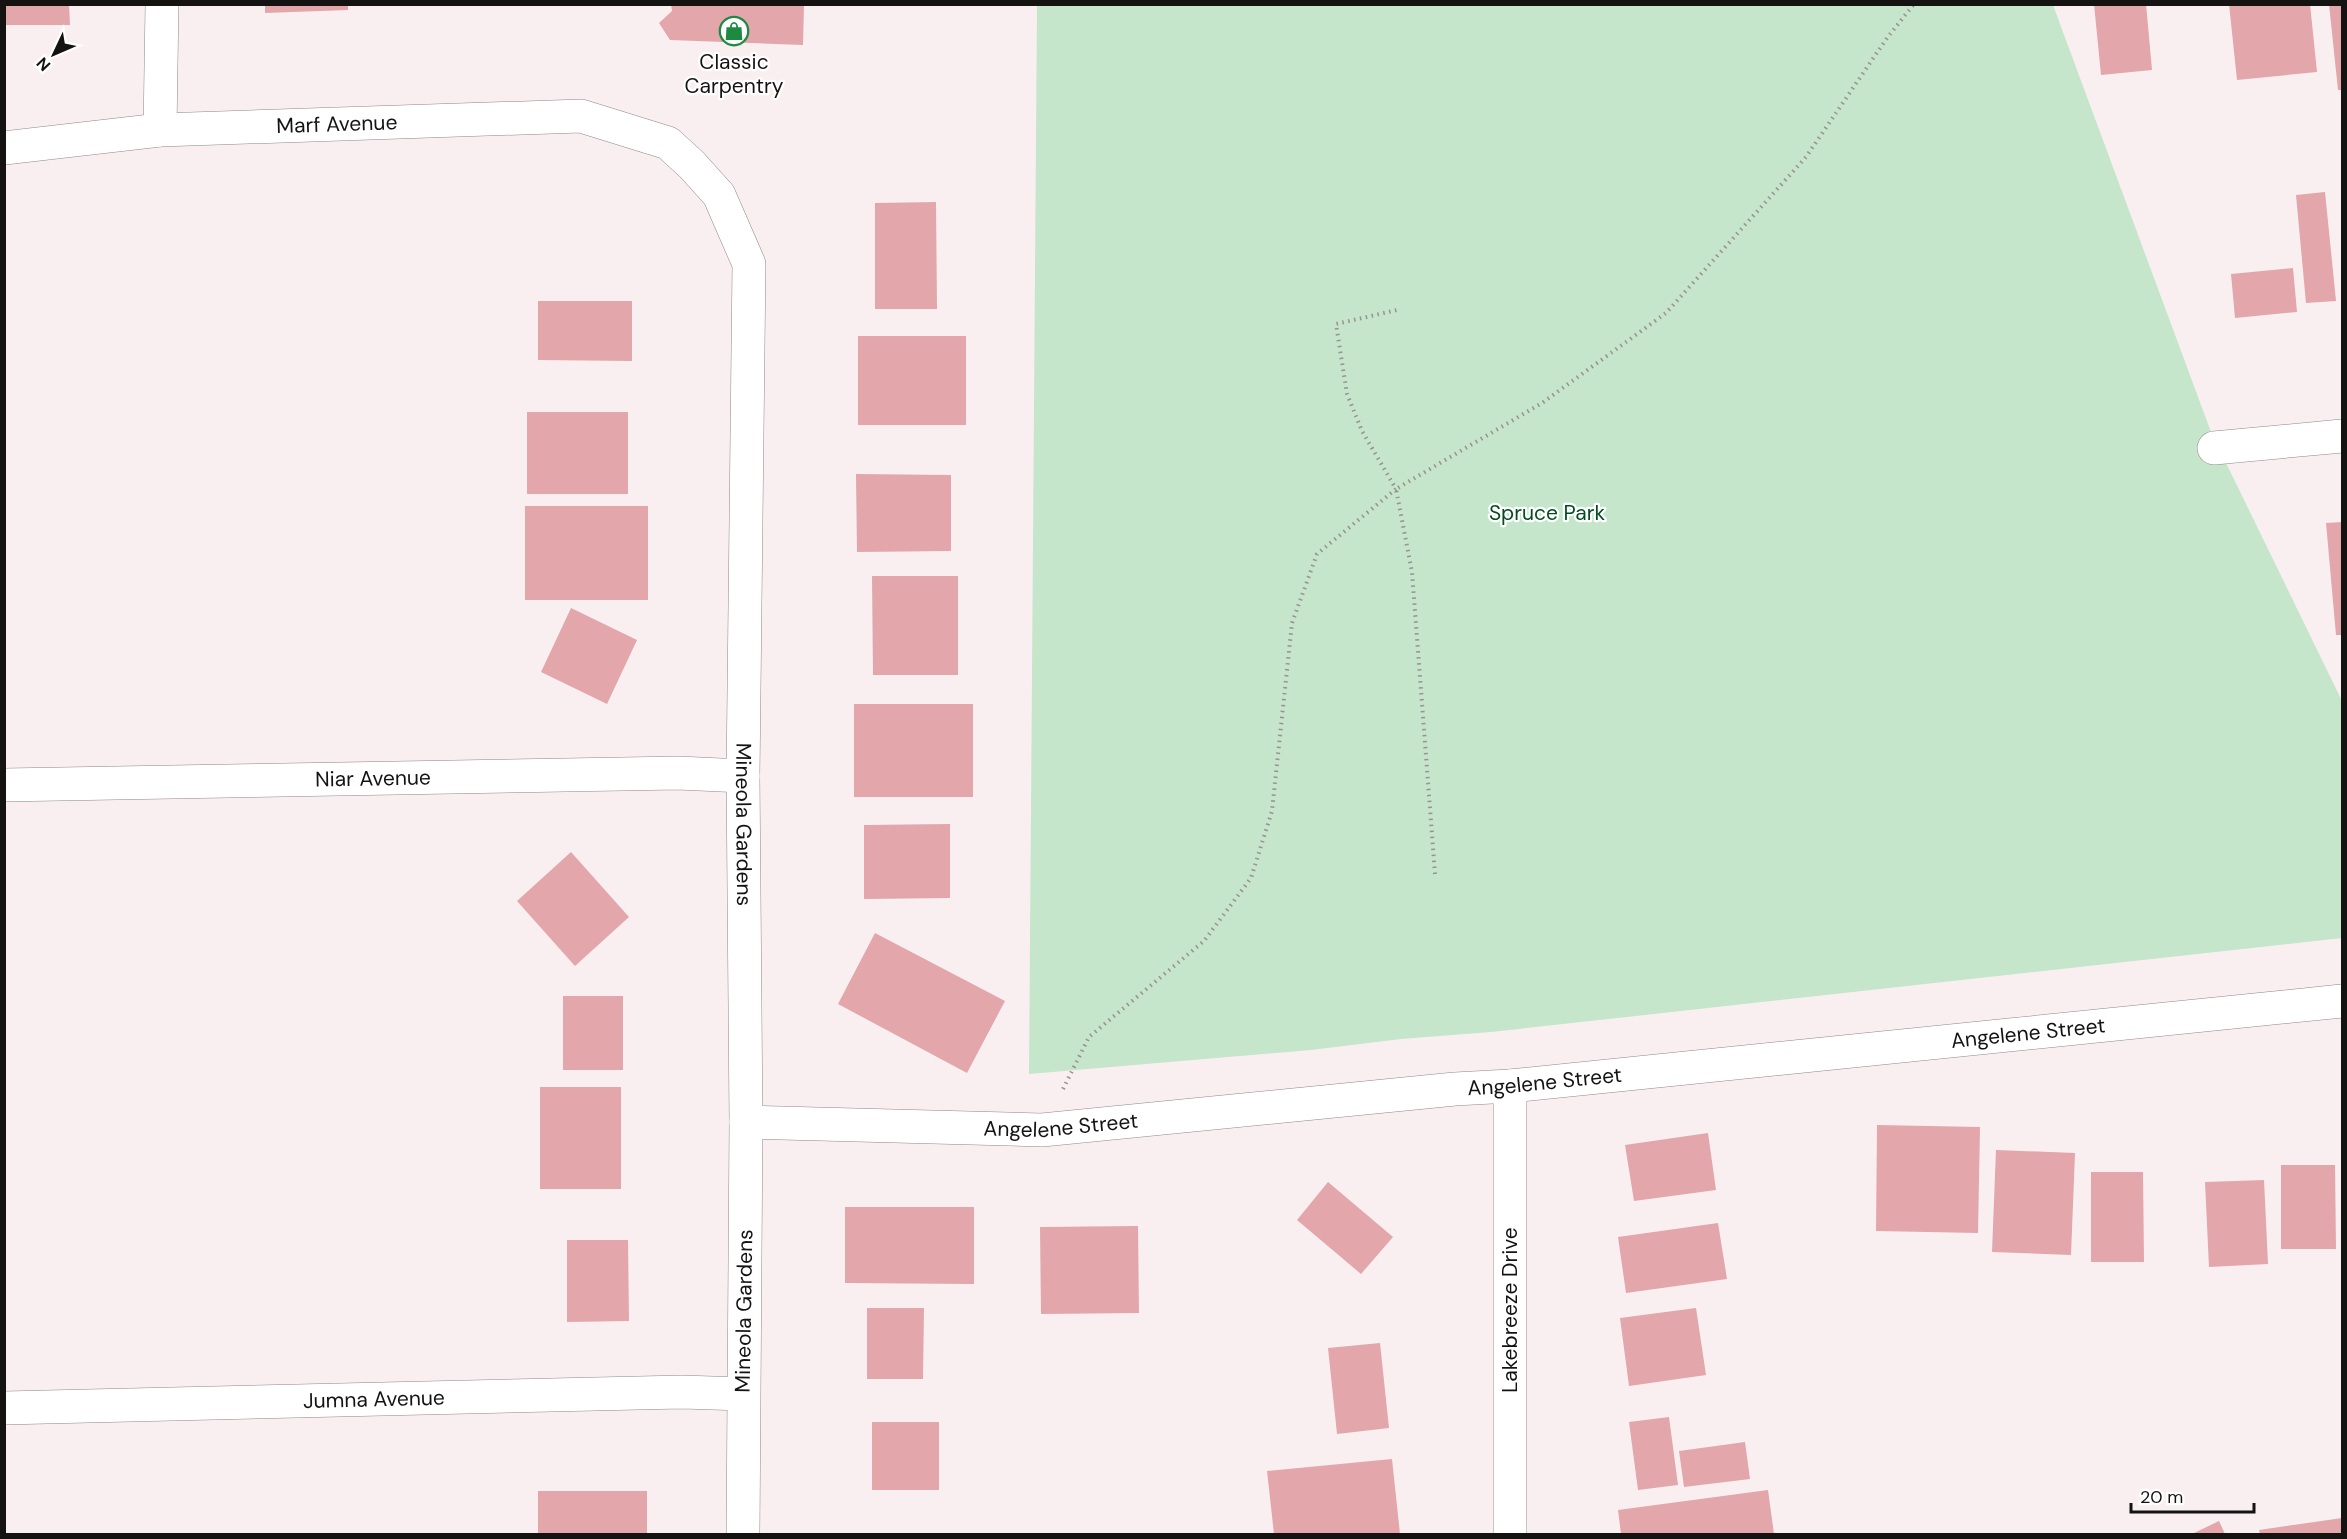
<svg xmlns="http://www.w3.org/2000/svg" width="2347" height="1539" font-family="'DM Sans',sans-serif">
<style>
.green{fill:#c5e6ca}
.building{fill:#e2a6ab}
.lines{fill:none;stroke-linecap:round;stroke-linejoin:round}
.minor-casing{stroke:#918888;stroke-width:34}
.path{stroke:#999192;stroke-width:4;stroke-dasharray:1.5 4.5;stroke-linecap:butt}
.minor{stroke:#fff;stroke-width:33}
.labels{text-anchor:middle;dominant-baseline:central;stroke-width:4.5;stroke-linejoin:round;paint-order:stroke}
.poi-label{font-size:21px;fill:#151212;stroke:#fff}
.street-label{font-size:21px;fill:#151212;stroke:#fff}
.park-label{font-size:21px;fill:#024d1f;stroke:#fff}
</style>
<rect width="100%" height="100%" fill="#faeff0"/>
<path class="green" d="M1037,5h1016l158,427 131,269v237l-851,94 -90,7 -90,11 -282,24z"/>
<g class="building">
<path d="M4,4h65l1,21h-66z"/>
<path d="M265,4h83v6l-83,3z"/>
<path d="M671,4h133l-1,41 -133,-5 -11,-17 13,-12z"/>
<path d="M2094,4h52l6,66 -51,5z"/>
<path d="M2229,4h81l7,68 -80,8z"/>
<path d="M2329,4h13v86h-4z"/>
<path d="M2325,192l11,109 -30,2 -10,-108z"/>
<path d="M936,202l1,107h-62v-106z"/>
<path d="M2293,268l4,44 -62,6 -4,-44z"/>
<path d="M538,301h94v60l-94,-1z"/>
<rect x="858" y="336" width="108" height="89"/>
<rect x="527" y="412" width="101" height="82"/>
<path d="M856,474l95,1v76l-94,1z"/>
<rect x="525" y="506" width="123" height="94"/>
<path d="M2342,522v113h-6l-10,-112z"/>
<path d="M872,576h86v99h-85z"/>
<path d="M571,608l66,32 -30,64 -66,-32z"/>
<rect x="854" y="704" width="119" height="93"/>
<path d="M950,824v74l-86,1v-74z"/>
<path d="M571,852l58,65 -54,49 -58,-65z"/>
<path d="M875,933l130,68 -38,72 -129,-69z"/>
<rect x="563" y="996" width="60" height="74"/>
<rect x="540" y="1087" width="81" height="102"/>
<path d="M1877,1125l103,2 -2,106 -102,-2z"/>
<path d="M1708,1133l8,57 -82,11 -9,-56z"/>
<path d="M1996,1150l79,3 -4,102 -79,-3z"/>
<path d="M2281,1165h54l1,84h-55z"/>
<path d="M2091,1172h52l1,90h-53z"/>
<path d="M2264,1180l4,84 -59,3 -4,-85z"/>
<path d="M1328,1182l65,55 -32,37 -64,-54z"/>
<path d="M845,1207h129v77l-129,-1z"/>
<path d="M1718,1223l9,56 -101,14 -8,-56z"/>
<path d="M1138,1226l1,87 -98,1 -1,-87z"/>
<path d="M567,1240h61l1,81 -62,1z"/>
<path d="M867,1308h57l-1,71h-56z"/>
<path d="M1696,1308l10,67 -77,11 -9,-68z"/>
<path d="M1380,1343l9,85 -52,6 -9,-86z"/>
<path d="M1669,1417l9,68 -40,5 -9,-68z"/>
<rect x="872" y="1422" width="67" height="68"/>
<path d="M1745,1442l5,37 -66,8 -5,-36z"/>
<path d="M1392,1459l8,75h-126l-7,-63z"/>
<path d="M1768,1490l6,44h-153l-3,-24z"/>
<rect x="538" y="1491" width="109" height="43"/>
<path d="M2342,1518v16h-82l-1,-4z"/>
<path d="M2219,1521l6,13h-33z"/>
</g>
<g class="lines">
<g class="minor-casing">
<g id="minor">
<path d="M160,130l2,-126"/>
<path id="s1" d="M4,148l156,-18 421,-14 87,27 24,22 27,30 30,69 -6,512 3,346 -3,412"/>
<path d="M2214,448l128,-12"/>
<path id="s2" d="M4,785l674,-12 65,3"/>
<path id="s3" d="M746,1122l296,8 413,-41 55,-3 832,-85"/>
<path id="s4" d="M4,1408l678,-16 61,2"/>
<path d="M1510,1534v-448"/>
</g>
</g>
<g class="path">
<path d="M1435,874l-23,-302 -16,-83 146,-86 124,-90 140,-156 81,-119 27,-34"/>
<path d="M1063,1089l26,-52 115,-96 47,-63 21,-67 20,-188 25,-69 79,-65 -34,-58 -15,-37 -11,-70 61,-14"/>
</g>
<use href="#minor" class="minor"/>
</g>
<defs>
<g id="shop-ring" transform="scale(1.5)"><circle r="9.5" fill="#fff" stroke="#1c8a41" stroke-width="1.5"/><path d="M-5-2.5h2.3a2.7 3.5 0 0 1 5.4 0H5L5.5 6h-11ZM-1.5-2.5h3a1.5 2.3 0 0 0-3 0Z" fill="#1c8a41"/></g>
</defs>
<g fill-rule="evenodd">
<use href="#shop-ring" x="734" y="31"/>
</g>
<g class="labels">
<g class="poi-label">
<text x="734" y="62">Classic<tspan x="734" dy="24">Carpentry</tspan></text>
</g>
<g class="street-label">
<text stroke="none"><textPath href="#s1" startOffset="334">Marf Avenue</textPath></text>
<text stroke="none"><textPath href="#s2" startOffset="369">Niar Avenue</textPath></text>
<text stroke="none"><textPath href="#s1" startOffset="1378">Mineola Gardens</textPath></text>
<text stroke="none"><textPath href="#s3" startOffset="1287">Angelene Street</textPath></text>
<text stroke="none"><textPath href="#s3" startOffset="801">Angelene Street</textPath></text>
<text stroke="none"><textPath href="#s3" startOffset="315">Angelene Street</textPath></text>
<text transform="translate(1510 1310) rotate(-90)">Lakebreeze Drive</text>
<text transform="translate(744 1311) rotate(-89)">Mineola Gardens</text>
<text stroke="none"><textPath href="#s4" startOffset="370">Jumna Avenue</textPath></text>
</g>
<g class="park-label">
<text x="1547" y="513">Spruce Park</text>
</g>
</g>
<rect width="2347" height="1539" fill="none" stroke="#151212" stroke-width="12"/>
<g transform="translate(54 54) rotate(226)" stroke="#ffffff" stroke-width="4.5" paint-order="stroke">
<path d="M0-4.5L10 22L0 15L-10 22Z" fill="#151212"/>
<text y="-9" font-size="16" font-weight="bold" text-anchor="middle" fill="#151212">N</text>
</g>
<path d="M2131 1503v9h123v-9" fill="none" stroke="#151212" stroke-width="3"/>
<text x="2140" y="1503" font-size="18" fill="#151212" stroke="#ffffff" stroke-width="4.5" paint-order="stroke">20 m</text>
</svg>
